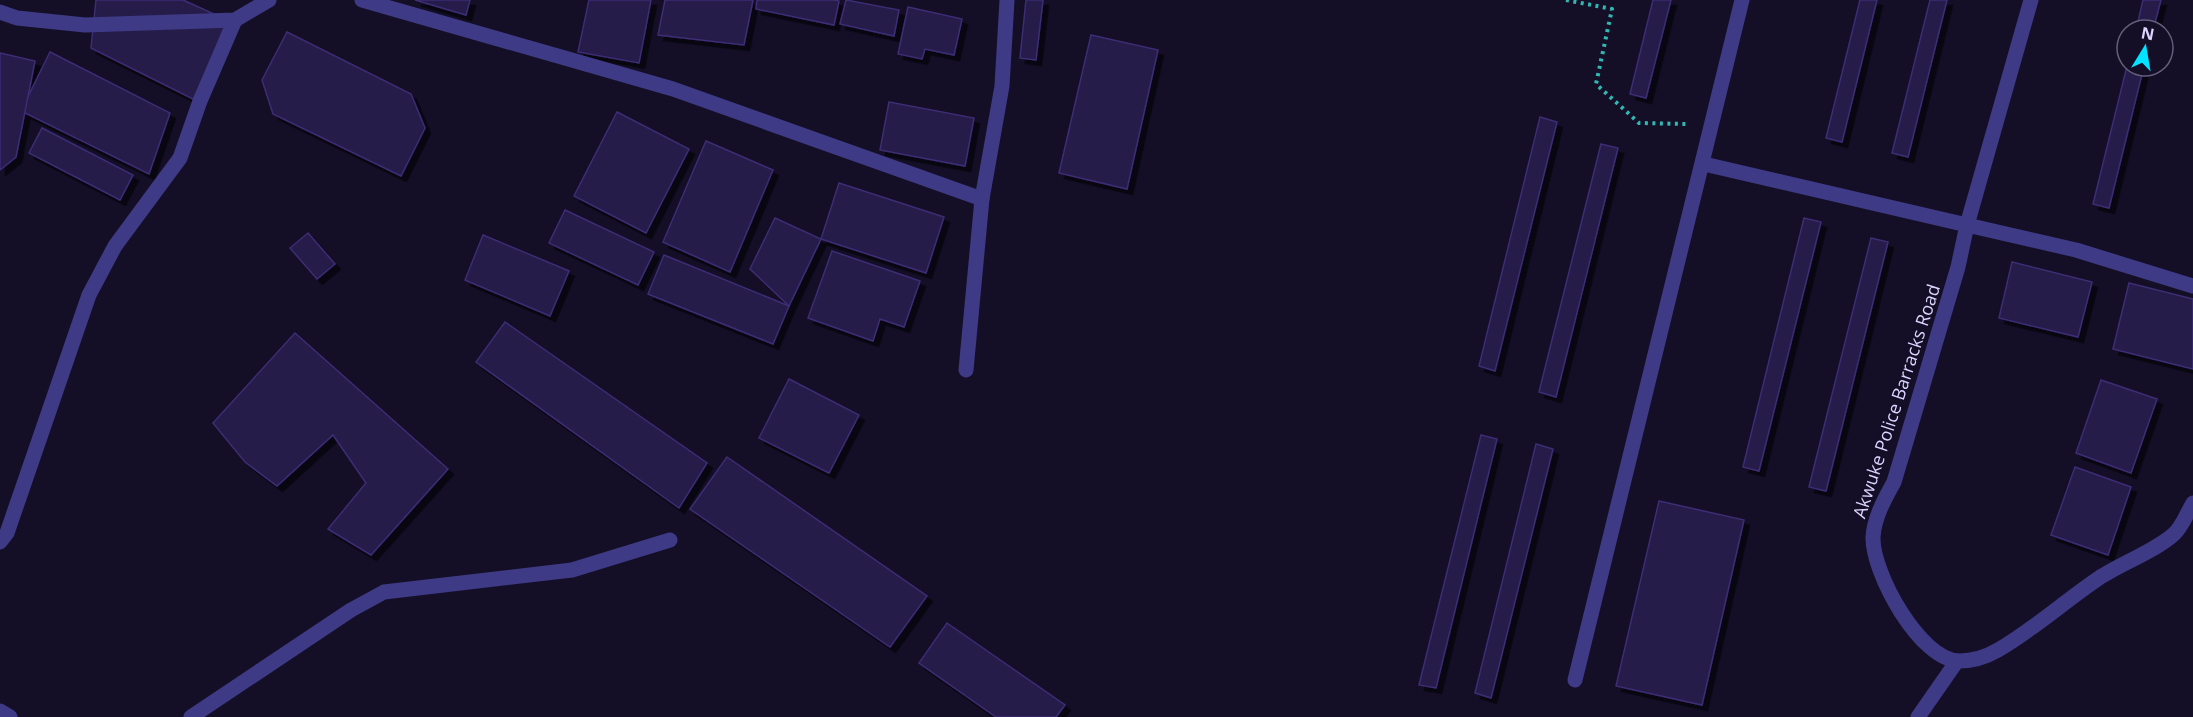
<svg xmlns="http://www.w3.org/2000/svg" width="2193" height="717" font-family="'Open Sans',sans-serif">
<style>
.building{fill:#251b48;stroke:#3c2d74;stroke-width:1.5;filter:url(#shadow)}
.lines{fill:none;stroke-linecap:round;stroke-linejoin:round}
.path{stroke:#2fb9b2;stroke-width:4;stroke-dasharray:3 4.5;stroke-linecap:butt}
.minor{stroke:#3e3a86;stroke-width:15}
.labels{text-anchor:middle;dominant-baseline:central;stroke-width:4.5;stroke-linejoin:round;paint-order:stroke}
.street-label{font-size:18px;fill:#dbd5ff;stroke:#140f27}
</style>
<defs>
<filter id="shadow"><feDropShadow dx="5.5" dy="5.5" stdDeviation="0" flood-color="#0009"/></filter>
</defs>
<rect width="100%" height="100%" fill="#140f27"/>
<g class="building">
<path d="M96,0h87l44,20 -32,80 -104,-52z"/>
<path d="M415,0h55l-4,15z"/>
<path d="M589,0h62l-12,63 -61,-11z"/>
<path d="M665,0h88l-9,45 -86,-10z"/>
<path d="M757,0h77l5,1 -5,24 -78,-16z"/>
<path d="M846,0l53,10 -5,26 -54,-12z"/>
<path d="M1026,0h17l-7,60 -16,-2z"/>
<path d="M1653,0h18l-25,98 -16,-4z"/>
<path d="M1860,0h17l-35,142 -16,-4z"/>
<path d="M1930,0h17l-39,157 -16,-4z"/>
<path d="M2143,0h18l-8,30h-17z"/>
<path d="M908,7l54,12 -8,36 -29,-6 -3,10 -24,-5z"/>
<path d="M287,32l124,62 14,34 -24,48 -128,-62 -11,-34z"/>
<path d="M1091,35l67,15 -31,139 -68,-16z"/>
<path d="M50,52l120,61 -21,61 -128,-63z"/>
<path d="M0,53l35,8 -19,96 -16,13z"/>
<path d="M2127,66h17l-35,142 -16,-4z"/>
<path d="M889,102l85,16 -9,48 -85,-16z"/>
<path d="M617,112l72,37 -43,84 -72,-37z"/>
<path d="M1540,117l17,5 -62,249 -16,-5z"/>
<path d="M42,128l91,47 -13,25 -91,-47z"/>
<path d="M706,141l67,29 -43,102 -67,-30z"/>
<path d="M1601,144l17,4 -62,249 -17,-5z"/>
<path d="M839,183l105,34 -18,56 -105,-34z"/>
<path d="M565,210l89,42 -16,33 -89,-42z"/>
<path d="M775,218l46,21 -32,67 -39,-37z"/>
<path d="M1804,218l17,4 -62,249 -16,-4z"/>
<path d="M308,233l27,31 -18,15 -27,-31z"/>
<path d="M483,235l86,36 -19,45 -85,-36z"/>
<path d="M1871,238l17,4 -62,249 -17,-4z"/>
<path d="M832,251l88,30 -16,46 -24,-8 -7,22 -65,-23z"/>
<path d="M664,255l125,51 -16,38 -125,-50z"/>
<path d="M2012,262l80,20 -14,55 -79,-19z"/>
<path d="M2129,283l64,16v70l-80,-20z"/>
<path d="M505,322l202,141 -28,45 -203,-146z"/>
<path d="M295,333l153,136 -77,86 -43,-26 38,-46 -33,-48 -56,51 -32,-24 -32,-39z"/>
<path d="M789,379l70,36 -30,58 -70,-35z"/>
<path d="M2101,380l56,19 -26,74 -55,-20z"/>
<path d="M1481,435l16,4 -61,249 -17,-3z"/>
<path d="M1536,444l17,5 -62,249 -16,-5z"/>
<path d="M727,457l200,139 -37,51 -200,-138z"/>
<path d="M2075,467l56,20 -23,68 -57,-20z"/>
<path d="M1659,501l85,19 -42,185 -86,-19z"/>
<path d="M947,623l118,82 -9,12h-60l-77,-54z"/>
</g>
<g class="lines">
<path class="path" d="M1566,0l46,9 -16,75 43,39 49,1"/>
<g class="minor">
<path d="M362,0l311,89 309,110"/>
<path d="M0,12l17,6 68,7 150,-5 34,-20"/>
<path d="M1704,164l263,61 64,-225"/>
<path d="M2193,286l-117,-36 -109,-25 -9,42 -64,215c-9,16 -20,36 -21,55 -1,36 47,123 86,124 14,0 27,-4 39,-11 36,-21 67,-49 101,-72 21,-14 58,-28 75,-44 8,-7 13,-21 19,-31"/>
<path d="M966,370l16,-171 20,-113 5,-86"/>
<path d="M0,542l7,-9 82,-238 26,-49 65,-88 20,-57 35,-81"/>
<path d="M1575,680l167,-680"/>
<path d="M0,711l10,6"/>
<path d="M191,717l160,-107 33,-18 188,-22 98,-30"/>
<path d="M1918,717l39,-56"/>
</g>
</g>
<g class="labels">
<g class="street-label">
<text transform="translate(1896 401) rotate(-72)">Akwuke Police Barracks Road</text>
</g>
</g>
<g transform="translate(2145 48) rotate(11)"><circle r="28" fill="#140f27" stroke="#645e7d" stroke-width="1.5"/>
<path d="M0-4.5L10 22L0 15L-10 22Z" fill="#02e3ff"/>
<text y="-9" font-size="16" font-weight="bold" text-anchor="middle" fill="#dbd5ff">N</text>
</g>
</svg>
